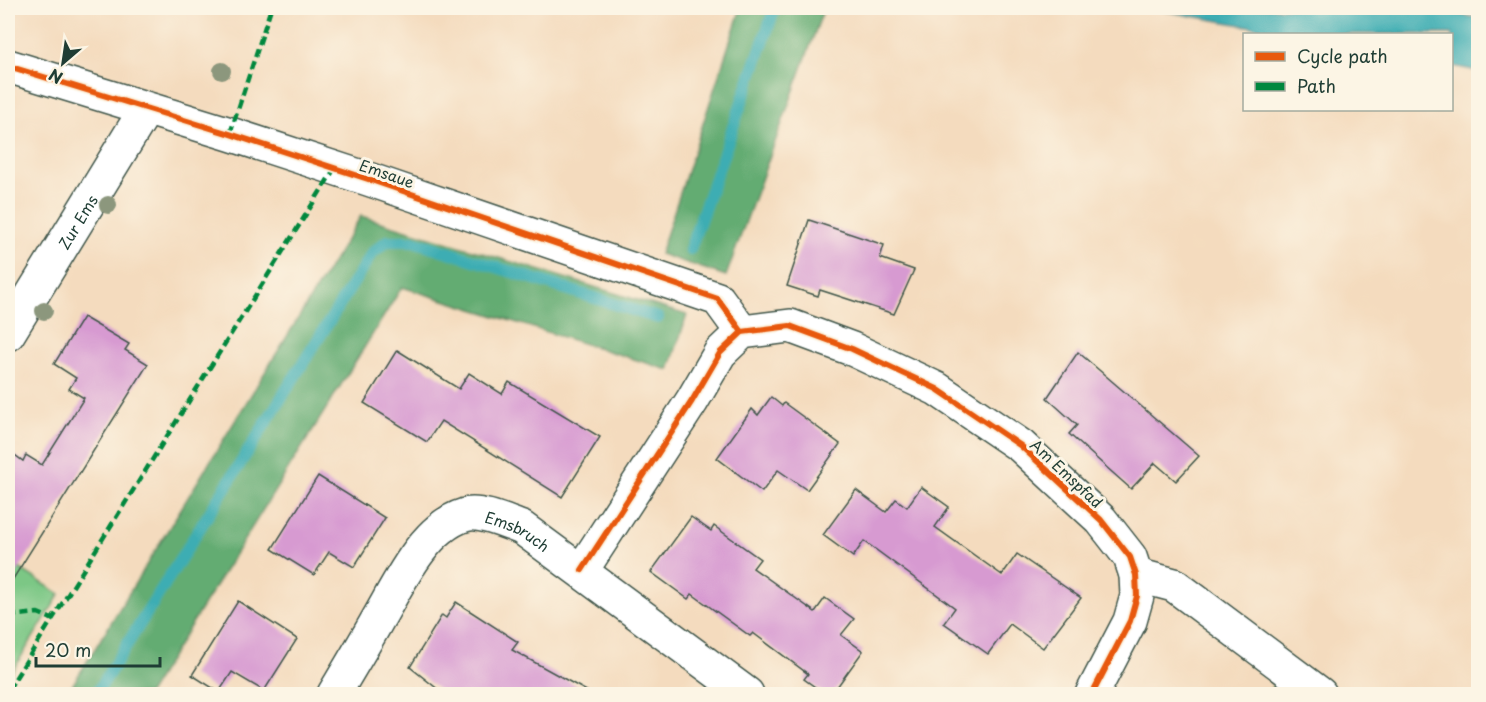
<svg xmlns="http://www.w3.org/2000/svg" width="1486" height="702" font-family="'Playpen Sans',sans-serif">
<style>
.green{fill:#7bc785;stroke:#4d825c;stroke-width:1.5}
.forest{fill:#64ac72;stroke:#427453;stroke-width:1.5}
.water{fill:#3cadb3;stroke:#2e7574;stroke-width:1.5}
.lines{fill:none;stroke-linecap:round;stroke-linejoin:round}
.stream{stroke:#3cadb3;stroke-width:12}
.building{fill:#d79ad1}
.minor-casing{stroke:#3f5549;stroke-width:36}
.minor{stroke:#fff;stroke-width:33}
.quiet{stroke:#00873e;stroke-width:4.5;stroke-dasharray:9 4.5;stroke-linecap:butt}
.cycleway-casing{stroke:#fcf5e5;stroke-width:10}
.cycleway{stroke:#e8590c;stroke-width:6}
.tree{fill:#8c977d}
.labels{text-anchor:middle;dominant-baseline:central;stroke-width:6;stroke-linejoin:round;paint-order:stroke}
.street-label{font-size:15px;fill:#1f3d34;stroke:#fcf5e5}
</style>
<rect width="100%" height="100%" fill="#fcf5e5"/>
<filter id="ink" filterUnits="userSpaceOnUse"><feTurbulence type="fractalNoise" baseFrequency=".0167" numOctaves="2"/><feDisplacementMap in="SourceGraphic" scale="12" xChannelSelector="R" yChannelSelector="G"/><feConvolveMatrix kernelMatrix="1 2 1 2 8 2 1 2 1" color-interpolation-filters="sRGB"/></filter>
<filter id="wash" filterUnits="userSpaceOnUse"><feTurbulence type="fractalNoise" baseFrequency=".008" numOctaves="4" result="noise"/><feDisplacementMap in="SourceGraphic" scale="24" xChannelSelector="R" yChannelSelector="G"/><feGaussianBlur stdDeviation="1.35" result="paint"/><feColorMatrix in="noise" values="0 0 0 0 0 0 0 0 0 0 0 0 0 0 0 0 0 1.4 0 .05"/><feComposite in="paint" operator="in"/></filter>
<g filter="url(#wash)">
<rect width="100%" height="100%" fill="#f4dbbe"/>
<g class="green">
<path d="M8,561l52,33 -52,84z"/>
<path d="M1276,680l19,14h-27z"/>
</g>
<g class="forest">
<path d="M741,8h83l-98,268 -66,-22z"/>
<path d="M361,216l326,99 -18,55 -267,-83 -254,407h-81z"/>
</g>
<path class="water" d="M1147,8h275l56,10v53l-26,-5v-32h-160z"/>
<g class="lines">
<g class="stream">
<path d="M690,249l85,-241"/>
<path d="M96,694l276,-441 15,-12h26l245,77"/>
</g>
</g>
<g id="blocks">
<g class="building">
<path d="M809,220l75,25 -4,13 34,12 -20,44 -74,-24 -2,6 -31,-10z"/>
<path d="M83,317l46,27 -4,6 23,14 -140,223v-137l15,11 3,-6 16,10 42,-67 -15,-9 7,-11 -22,-14z"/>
<path d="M397,350l62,39 10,-16 33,21 7,-12 91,55 -38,60 -121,-76 -14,21 -63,-39z"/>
<path d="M1078,352l121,104 -23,25 -21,-18 -24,26 -62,-55 8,-9 -30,-27z"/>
<path d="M771,397l11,9 2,-3 56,41 -33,46 -29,-20 -16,22 -45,-34 35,-49 6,6z"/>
<path d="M318,476l67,42 -31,49 -25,-15 -15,23 -42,-26z"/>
<path d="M921,487l28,20 -14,20 67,48 15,-21 64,44 -38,50 -33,-24 -22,30 -44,-31 11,-15 -91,-67 -11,16 -30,-22 33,-45 30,22 10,-13 11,8z"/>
<path d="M691,517l20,14 3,-5 46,33 -7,9 62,44 10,-14 29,21 -13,16 22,16 -31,43h-7l-21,-15 4,-5 -55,-41 -3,3 -58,-42 -4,5 -37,-27z"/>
<path d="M238,601l59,38 -33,52 -32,-19 -13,20 -27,-17z"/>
<path d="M456,602l62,40 -6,8 80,44h-148l-34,-27 32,-52 4,3z"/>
</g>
</g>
</g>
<g filter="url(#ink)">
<use href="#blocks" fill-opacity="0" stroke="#3f5549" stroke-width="1.5"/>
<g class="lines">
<g class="minor-casing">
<g id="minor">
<path d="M8,66l222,68 138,45 350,120 24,33"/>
<path id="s1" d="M8,334l138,-225"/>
<path d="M582,570l110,-169 28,-48 22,-21 48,-6 62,23 85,40 84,57 80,74 29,37 6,18 1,21 -7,25 -38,73"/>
<path d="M1136,575l38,10 146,109"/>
<path id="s2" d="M334,694c15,-25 30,-50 44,-75 20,-34 46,-92 87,-104 14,-5 43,8 57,13l225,166"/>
</g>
</g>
<use href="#minor" class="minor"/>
<g class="quiet">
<path d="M230,134l41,-126"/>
<path d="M8,616l30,-3 14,6"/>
<path d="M8,690l327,-522"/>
</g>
<g class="cycleway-casing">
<g id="cycleway">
<path d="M8,66l222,68 138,45 350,120 24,33"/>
<path d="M582,570l110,-169 28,-48 22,-21 48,-6 62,23 85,40 84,57 80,74 29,37 6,18 1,21 -7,25 -38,73"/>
</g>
</g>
<use href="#cycleway" class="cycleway"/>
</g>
<g class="tree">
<circle cx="222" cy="71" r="9"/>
<circle cx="108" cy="205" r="9"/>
<circle cx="44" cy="311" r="9"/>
</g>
</g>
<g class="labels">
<g class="street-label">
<text transform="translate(387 173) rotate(19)">Emsaue</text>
<text stroke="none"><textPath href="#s1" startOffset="132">Zur Ems</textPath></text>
<text transform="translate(1067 473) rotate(43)">Am Emspfad</text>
<text stroke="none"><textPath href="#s2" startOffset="282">Emsbruch</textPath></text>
</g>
</g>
<rect width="1486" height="702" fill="none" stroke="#fcf5e5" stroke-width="30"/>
<rect x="1243" y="33" width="210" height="78" fill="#fcf5e5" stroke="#a4ab9e" stroke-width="1.5"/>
<rect x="1255" y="52" width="30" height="9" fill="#e8590c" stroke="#a4ab9e" stroke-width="1.5"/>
<text x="1297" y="63" font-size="18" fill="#1f3d34">Cycle path</text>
<rect x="1255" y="82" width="30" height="9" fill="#00873e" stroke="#a4ab9e" stroke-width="1.5"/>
<text x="1297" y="93" font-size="18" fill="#1f3d34">Path</text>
<g transform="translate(63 63) rotate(209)" stroke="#fcf5e5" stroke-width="4.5" paint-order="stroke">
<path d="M0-4.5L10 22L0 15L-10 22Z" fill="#1f3d34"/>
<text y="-9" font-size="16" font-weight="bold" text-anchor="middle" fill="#1f3d34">N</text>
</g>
<path d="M36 657v9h124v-9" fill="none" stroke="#1f3d34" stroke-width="3"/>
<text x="45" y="657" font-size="18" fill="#1f3d34" stroke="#fcf5e5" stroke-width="4.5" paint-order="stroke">20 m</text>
</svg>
